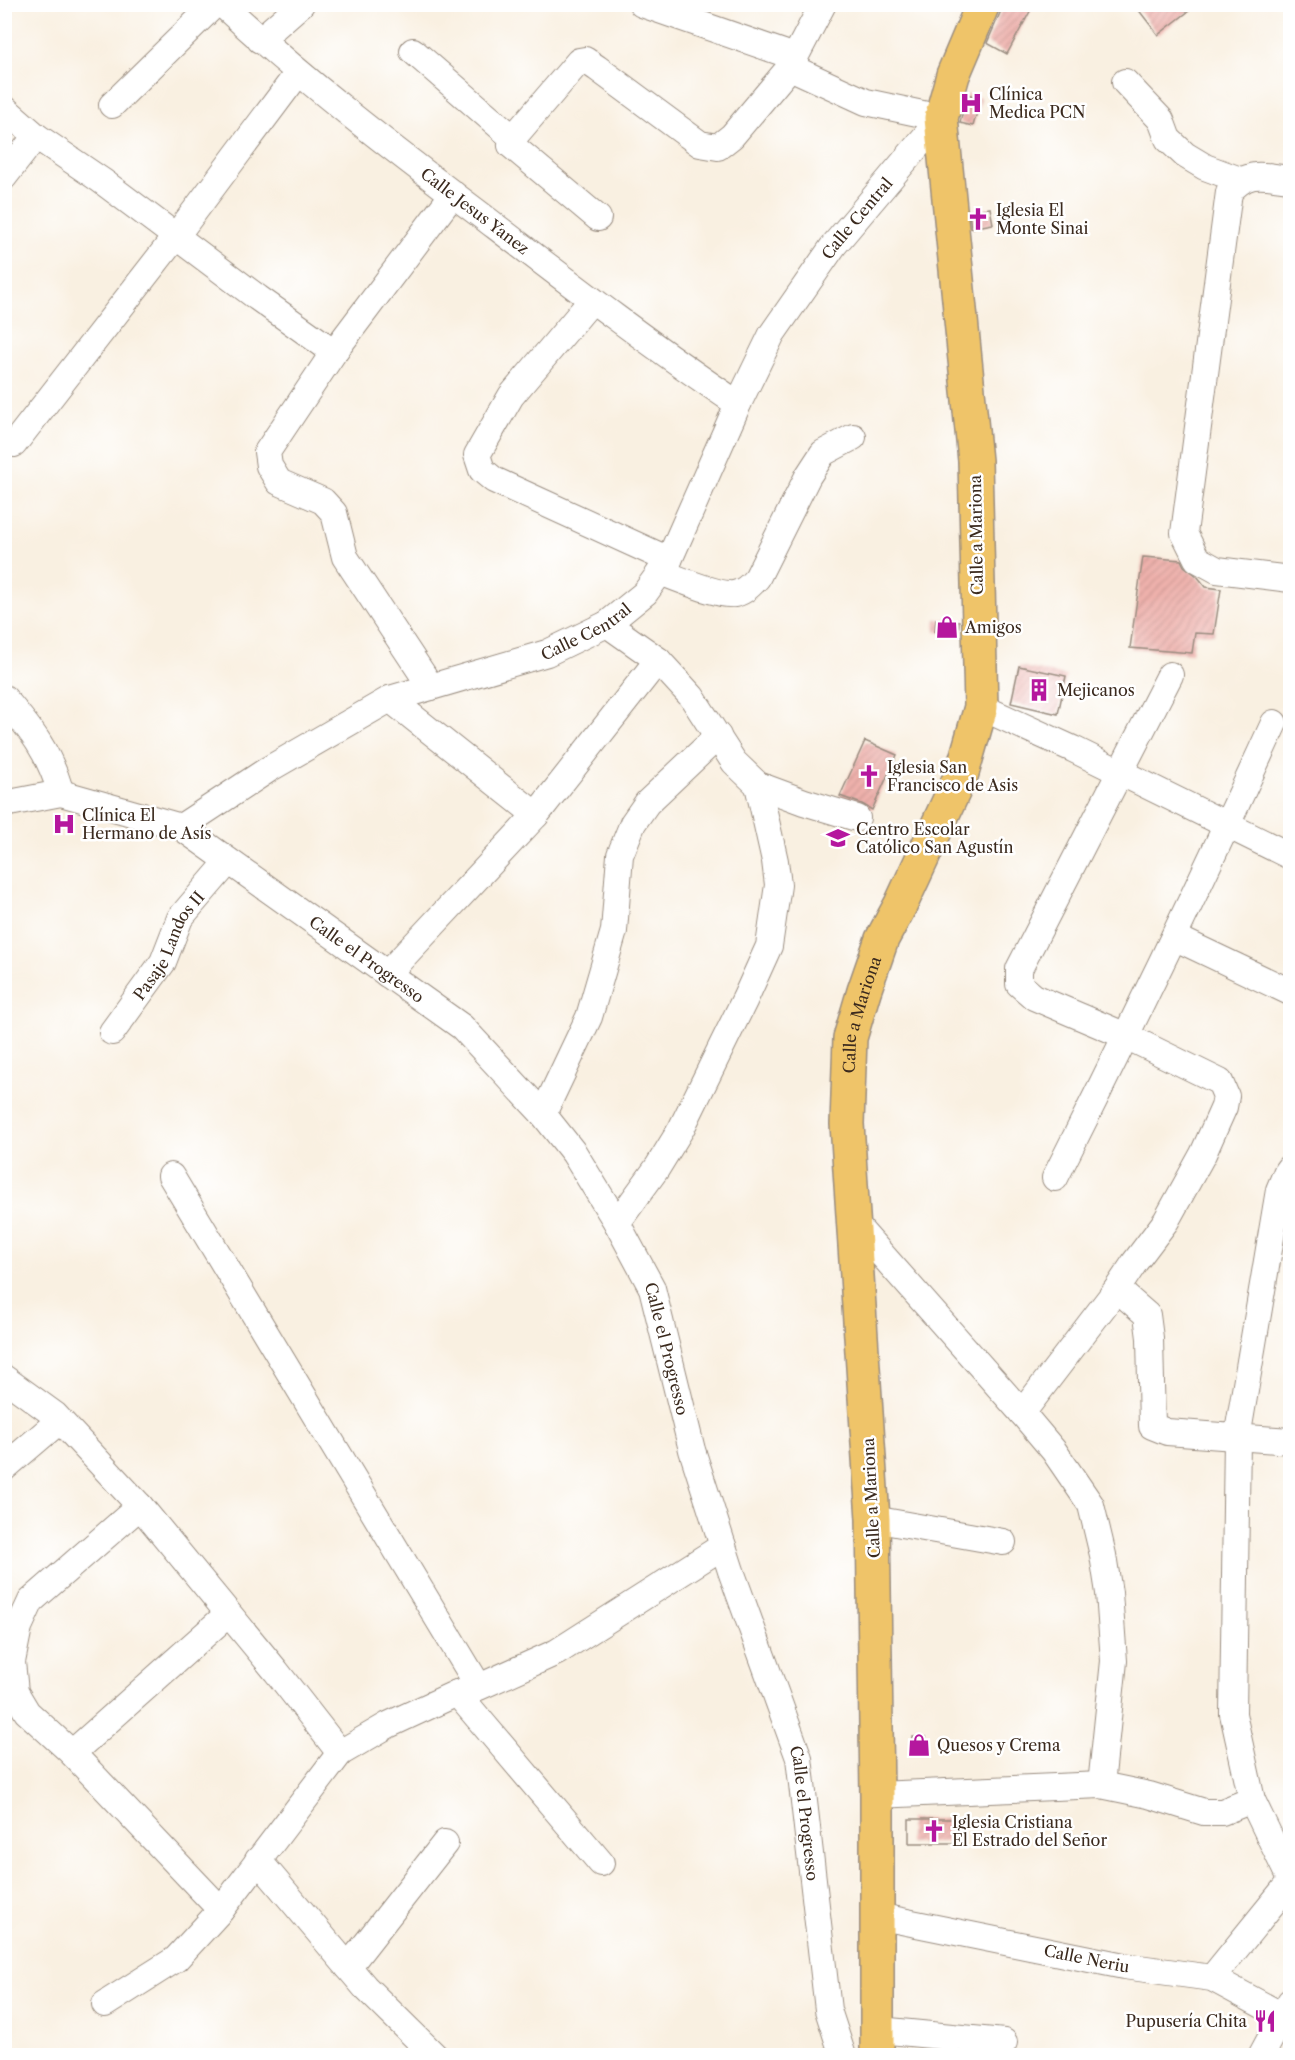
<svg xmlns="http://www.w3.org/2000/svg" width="1295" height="2060" font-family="'Libre Caslon Text',serif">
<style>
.building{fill:url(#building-hatch)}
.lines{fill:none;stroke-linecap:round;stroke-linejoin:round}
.minor-casing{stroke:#9a8d80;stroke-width:28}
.major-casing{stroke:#9a8d80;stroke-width:36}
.minor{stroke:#fff;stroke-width:26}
.major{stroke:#efc469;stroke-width:33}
.labels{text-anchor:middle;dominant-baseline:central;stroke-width:5;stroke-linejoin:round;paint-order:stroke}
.poi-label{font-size:16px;fill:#3b2a1e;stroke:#fff;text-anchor:start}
.street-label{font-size:16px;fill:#3b2a1e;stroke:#fff}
</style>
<defs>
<pattern id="building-hatch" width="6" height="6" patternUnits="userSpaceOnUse" patternTransform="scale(1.5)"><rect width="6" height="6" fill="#eeb1ac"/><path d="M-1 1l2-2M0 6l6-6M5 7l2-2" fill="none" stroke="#cd9894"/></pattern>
</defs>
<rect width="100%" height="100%" fill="#fff"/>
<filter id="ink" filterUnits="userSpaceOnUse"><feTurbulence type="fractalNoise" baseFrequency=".0167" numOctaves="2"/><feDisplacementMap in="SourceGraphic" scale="12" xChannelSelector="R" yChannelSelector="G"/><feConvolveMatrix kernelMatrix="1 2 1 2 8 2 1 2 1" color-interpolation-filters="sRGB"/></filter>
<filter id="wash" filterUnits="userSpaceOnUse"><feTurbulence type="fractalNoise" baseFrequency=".008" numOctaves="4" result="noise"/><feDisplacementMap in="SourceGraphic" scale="24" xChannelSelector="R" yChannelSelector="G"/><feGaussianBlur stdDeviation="1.35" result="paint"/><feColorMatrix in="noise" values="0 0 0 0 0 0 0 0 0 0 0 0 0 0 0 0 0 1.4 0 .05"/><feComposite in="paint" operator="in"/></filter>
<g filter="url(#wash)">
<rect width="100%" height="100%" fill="#f9f0e1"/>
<g id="blocks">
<g class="building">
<path d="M1004,4h30l-27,50 -20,-11z"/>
<path d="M1134,4h64l-40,31z"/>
<path d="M967,94l14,4 -8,28 -13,-3z"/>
<path d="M990,208l3,16 -22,4 -2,-16z"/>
<path d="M1143,557l38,3 3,6 13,10 9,11 15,2 -7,45 -19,-1 -3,20 -62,-5z"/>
<path d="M936,619l23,2 -1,14 -23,-3z"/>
<path d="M1019,666l47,10 -8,38 -47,-11z"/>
<path d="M865,741l32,14 -25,55 -10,-6 -22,-8z"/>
<path d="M912,1737h14v15l-14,1z"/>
<path d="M909,1819h50l1,24h-51z"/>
</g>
</g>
</g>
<g filter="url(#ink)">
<use href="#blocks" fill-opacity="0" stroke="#9a8d80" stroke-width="1.5"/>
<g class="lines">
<g class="minor-casing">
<g id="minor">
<path id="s1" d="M222,4c82,77 171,145 260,212 85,65 168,129 256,188"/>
<path d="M642,4l153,53"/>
<path d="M260,40l41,-36"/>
<path d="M413,51l100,87"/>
<path d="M1125,82l36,38 7,19 17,16 20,12 35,13"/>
<path d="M112,105l103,-101"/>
<path d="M4,108l32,28 66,45 156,117 76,54"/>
<path d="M4,177l32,-41"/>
<path d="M1290,179c-28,-3 -40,-10 -61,13l-45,341 13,26 20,11 73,9"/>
<path d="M598,218l-87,-73 2,-7 66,-77 6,-1 12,8 103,76 18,3 14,-11 58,-69 33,-63"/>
<path d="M592,300l-81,96 -34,59 5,15 12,10 175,80"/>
<path d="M14,444l162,-208 122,-163"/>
<path d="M660,572c16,6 59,24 74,22 9,-1 17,-9 23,-16l51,-102 15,-23 30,-16"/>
<path d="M607,624l51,36 34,37 42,65 24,23 46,17 53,16"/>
<path d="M431,687l-86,-130 -11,-44 -11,-12 -44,-19 -10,-16 -2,-14 67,-100 119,-158"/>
<path d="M4,698c28,33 45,54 57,95"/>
<path d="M390,699l146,116 122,-155"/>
<path d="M981,707l92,42 217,107"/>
<path id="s2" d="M4,804l57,-11 120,34 88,-58 121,-70 157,-46 60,-29 38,-31 24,-33 69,-156 34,-70 62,-89 107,-127 -75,-16 -76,-35"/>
<path id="s3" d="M181,827l281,200 81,87 31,39 43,70 35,65 40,162 39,121 68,187 29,252 15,46"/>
<path d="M1174,937l116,55"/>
<path d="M387,974l149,-159"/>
<path id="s4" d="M112,1032l51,-70 17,-44 48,-56"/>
<path d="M543,1114l46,-97 25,-86 6,-76 13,-32 14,-20 71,-67"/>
<path d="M1290,1167l-3,4 -8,19 -42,248 -4,276 19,86 38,79"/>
<path d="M171,1176l308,511 78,-35 166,-106"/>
<path d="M1055,1178c76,-150 149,-302 219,-455"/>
<path d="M617,1223l40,-55 24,-39 64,-130 24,-53 9,-61 -3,-24 -17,-76"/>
<path d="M854,1223l168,190 32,38 37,54 12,50 6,38 5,68 -13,124"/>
<path d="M1117,1289l30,26 3,23 2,88 15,6 123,9"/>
<path d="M4,1378l51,37 85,91 136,165 64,82 48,-28 69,-32"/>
<path d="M1022,1413l95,-124 18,-27 31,-41 37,-67 21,-47 2,-11 -6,-14 -94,-46 -92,-39 -15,-13v-15l151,-294"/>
<path d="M4,1468l55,-47"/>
<path d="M140,1506l-109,95 -12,26 -7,35 3,30 12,20 45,41 149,157 119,-157"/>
<path d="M873,1519l130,23"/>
<path d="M473,1689l-16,4 144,170"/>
<path d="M72,1753l156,-139"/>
<path d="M877,1795l224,-10 48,10 55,17h18l30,-12"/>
<path d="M258,1860l107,127 70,69"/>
<path id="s5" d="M877,1916l247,50 88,12 78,42"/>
<path d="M348,1967l97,-124"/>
<path d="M1212,1978l78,-96"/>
<path d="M105,2004l71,-45 45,-49"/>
<path d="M879,2030l125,12"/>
<path d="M1261,2056l29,-54"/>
</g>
</g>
<g class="major-casing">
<g id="major">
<path id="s6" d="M877,2056v-261l-4,-276 -26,-395 3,-86 14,-47 18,-52 19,-35 61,-131 19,-66 -6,-246 -34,-343 12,-43 30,-71"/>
</g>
</g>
<use href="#minor" class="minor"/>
<use href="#major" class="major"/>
</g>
</g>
<defs>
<g id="hospital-bare" transform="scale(1.8)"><path d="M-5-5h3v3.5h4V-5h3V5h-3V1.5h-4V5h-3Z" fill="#b5179e" stroke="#fff" stroke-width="2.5" paint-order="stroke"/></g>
<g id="church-bare" transform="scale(1.8)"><path d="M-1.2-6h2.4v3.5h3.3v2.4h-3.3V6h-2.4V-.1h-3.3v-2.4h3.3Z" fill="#b5179e" stroke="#fff" stroke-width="2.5" paint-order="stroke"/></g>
<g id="shop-bare" transform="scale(1.8)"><path d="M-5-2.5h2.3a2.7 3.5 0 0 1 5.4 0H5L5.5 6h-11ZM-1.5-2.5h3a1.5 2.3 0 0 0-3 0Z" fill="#b5179e" stroke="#fff" stroke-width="2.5" paint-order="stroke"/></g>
<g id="building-bare" transform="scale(1.8)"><path d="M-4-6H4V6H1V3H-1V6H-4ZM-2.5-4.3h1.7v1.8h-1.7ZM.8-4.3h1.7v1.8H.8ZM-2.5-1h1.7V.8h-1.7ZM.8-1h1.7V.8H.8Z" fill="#b5179e" stroke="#fff" stroke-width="2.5" paint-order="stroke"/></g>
<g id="school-bare" transform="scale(1.8)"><path d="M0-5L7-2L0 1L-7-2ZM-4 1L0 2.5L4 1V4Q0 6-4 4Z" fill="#b5179e" stroke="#fff" stroke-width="2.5" paint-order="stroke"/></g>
<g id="restaurant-bare" transform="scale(1.8)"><path d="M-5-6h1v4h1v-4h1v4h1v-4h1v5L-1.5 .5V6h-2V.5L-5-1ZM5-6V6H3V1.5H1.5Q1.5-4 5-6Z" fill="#b5179e" stroke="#fff" stroke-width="2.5" paint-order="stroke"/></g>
</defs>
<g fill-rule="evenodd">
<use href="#hospital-bare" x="971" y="103"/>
<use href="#church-bare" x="978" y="219"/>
<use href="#shop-bare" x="947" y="627"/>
<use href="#building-bare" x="1039" y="690"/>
<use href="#church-bare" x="869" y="776"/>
<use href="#hospital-bare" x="64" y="824"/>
<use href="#school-bare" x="838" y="838"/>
<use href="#shop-bare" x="919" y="1745"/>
<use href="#church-bare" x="934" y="1831"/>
<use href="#restaurant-bare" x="1265" y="2021"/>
</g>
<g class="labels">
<g class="poi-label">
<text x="989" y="94">Clínica<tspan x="989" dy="18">Medica PCN</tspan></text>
<text x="996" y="210">Iglesia El<tspan x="996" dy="18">Monte Sinai</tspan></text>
<text x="965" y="627">Amigos</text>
<text x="1057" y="690">Mejicanos</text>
<text x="887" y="767">Iglesia San<tspan x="887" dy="18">Francisco de Asis</tspan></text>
<text x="82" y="815">Clínica El<tspan x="82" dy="18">Hermano de Asís</tspan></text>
<text x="856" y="829">Centro Escolar<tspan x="856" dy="18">Católico San Agustín</tspan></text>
<text x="937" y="1745">Quesos y Crema</text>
<text x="952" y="1822">Iglesia Cristiana<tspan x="952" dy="18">El Estrado del Señor</tspan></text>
<text x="1247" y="2021" text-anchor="end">Pupusería Chita</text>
</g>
<g class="street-label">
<text stroke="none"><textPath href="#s1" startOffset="327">Calle Jesus Yanez</textPath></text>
<text stroke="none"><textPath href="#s2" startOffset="1140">Calle Central</textPath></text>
<text transform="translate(976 535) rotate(-91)">Calle a Mariona</text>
<text stroke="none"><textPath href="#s2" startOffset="636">Calle Central</textPath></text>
<text stroke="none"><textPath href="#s4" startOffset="104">Pasaje Landos II</textPath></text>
<text stroke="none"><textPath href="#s3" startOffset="228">Calle el Progresso</textPath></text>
<text stroke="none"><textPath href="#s6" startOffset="1044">Calle a Mariona</textPath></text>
<text stroke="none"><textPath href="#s3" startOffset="732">Calle el Progresso</textPath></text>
<text transform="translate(871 1498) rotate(-93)">Calle a Mariona</text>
<text stroke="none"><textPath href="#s3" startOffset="1218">Calle el Progresso</textPath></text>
<text stroke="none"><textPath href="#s5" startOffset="214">Calle Neriu</textPath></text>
</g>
</g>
<rect width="1295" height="2060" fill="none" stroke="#fff" stroke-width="24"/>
</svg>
